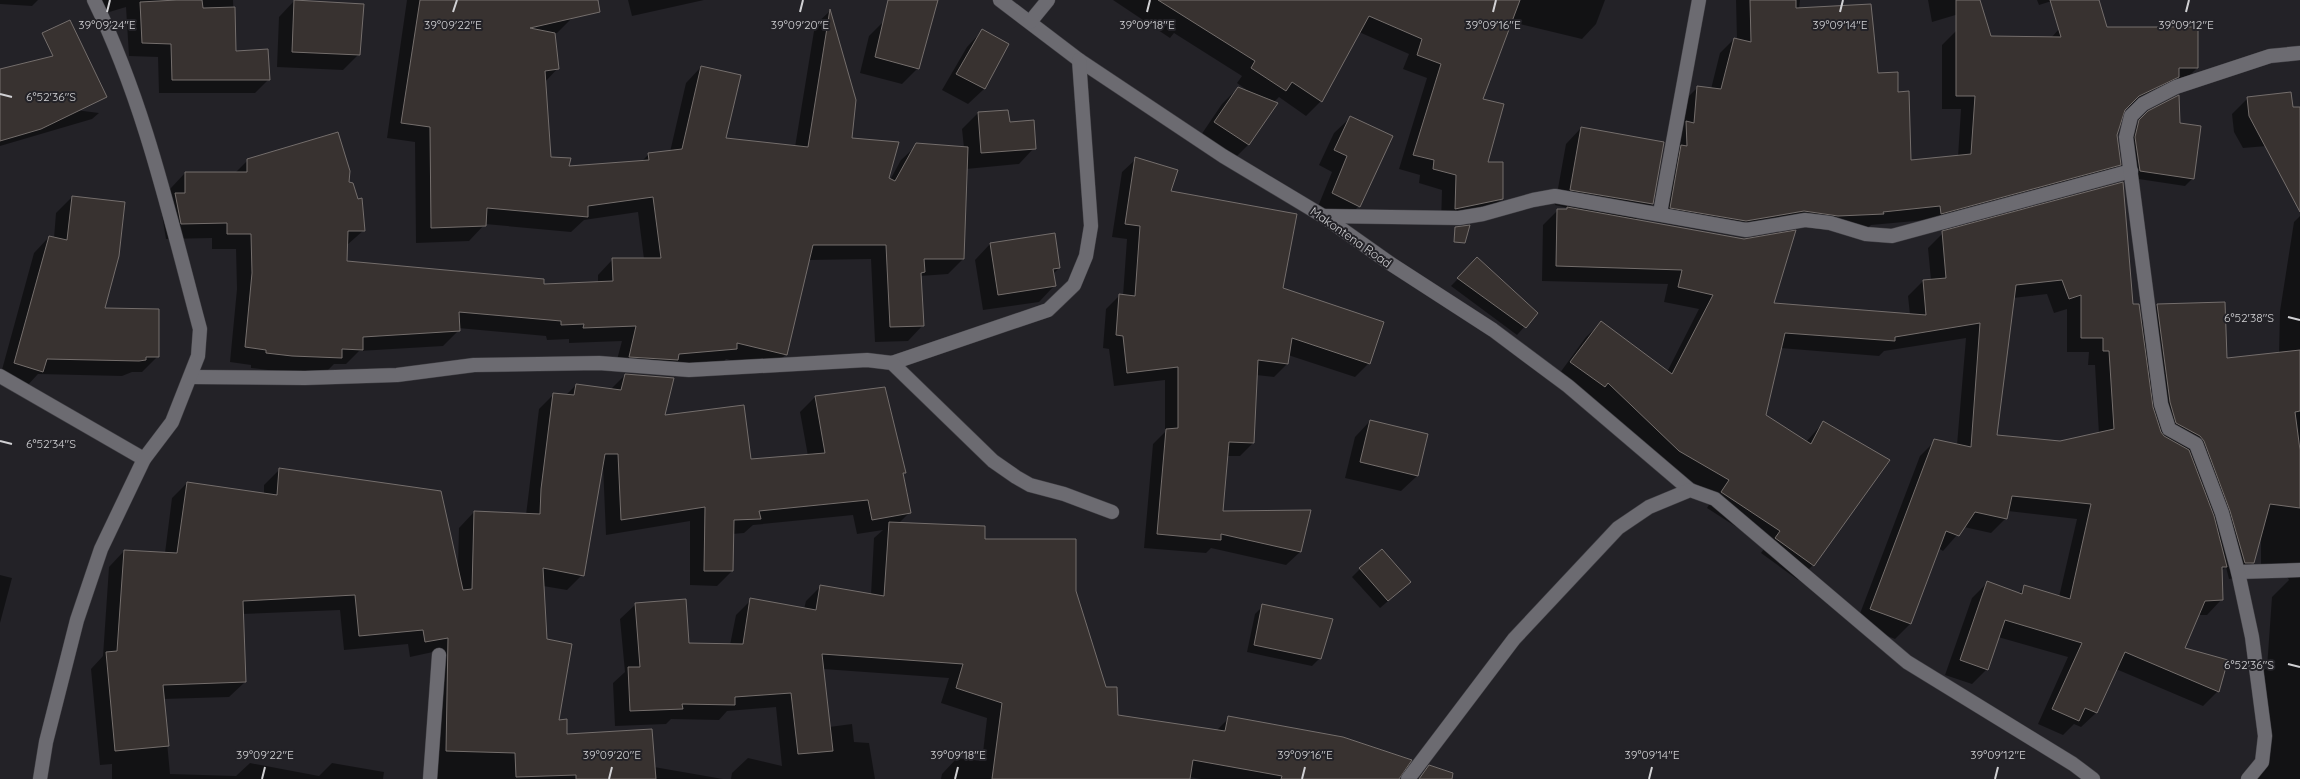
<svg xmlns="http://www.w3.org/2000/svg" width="2300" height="779" font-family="Quicksand,sans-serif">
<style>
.shadow{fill:#0007;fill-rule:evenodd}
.building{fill:#383230;stroke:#746e6c;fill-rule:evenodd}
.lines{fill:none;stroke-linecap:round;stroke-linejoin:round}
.minor-casing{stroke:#3f3e43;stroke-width:15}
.minor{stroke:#6c6b71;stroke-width:14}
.ticks{fill:none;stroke:#d1d1d4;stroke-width:2}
.labels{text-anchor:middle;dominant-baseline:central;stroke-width:4;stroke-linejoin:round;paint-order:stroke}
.street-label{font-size:12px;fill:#d1d1d4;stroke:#232227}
.ticks-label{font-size:12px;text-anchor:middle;fill:#d1d1d4;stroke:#232227;stroke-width:4;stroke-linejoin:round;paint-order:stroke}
</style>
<rect width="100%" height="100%" fill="#232227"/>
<g class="shadow">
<path d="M0,0h38l-6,6 -32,-2z"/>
<path d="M102,0h131l2,52 34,27 -14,14h-96l-1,-36 -29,-1 -3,-49 -20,6z"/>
<path d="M407,0h160l5,18 -15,15 -3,1 4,34 -13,14 4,76 18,10 74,-6 8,-8 21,-2 16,-69 15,-16 24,72 70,8 20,-122 15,-14 25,89 -4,40 36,39 3,1 11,-20 16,-15 47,3 -2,-19 16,-16 30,10 26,25 -15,16 -53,5 -3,90 -15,15 -28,2 3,49 -15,16 -33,1 -4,-83 -63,1 -22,94 -15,16 -45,-11 -5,5 -54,5 -6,6 -47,-4 8,-30 -53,2v-4l-22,1 -1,-4 -88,-8v3l-15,15 -84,5 -13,13h-12l-9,9 -49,-2 -25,-3v-3l-21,-3 7,-73 -1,-40h-24v-11l-46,1 -5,-30 9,-9v-11l15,-16h50l13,-13 99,23 17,47 -17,15 -1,18 196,23 56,-3v-8l15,-16h31l-6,-47 -54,8 -13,12 -86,-8 -16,17 -53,2 -1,-101 -28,-4z"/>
<path d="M628,0h76l-72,16z"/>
<path d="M1113,0h492l-9,24 -14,15 -71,-17 -29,78 4,63 15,36 -14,15 -46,9 1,-33 -23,-7 1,-8 -21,-6 28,-91 -24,-9 6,-15 -50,-22 -38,69 -15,15 -27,-19 -6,6 3,1 -28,41 -15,15 -34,-22 23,-34 16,-16 13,5 -14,-10 5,-7 -68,-43 -4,5z"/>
<path d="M1736,0h64l-1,9 98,84 13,68 48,-4 3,-48h-19v-64l14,-14 34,6 61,1 8,-9 138,39 -14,14 -60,28 -7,25 4,29 -15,15 -179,41 -55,5 -3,3 -45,2 -34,-5 -58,10 -75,-13 12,-62 15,-58 15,-15 13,2 9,-36 14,-14 3,1z"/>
<path d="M1928,0h50l-9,11 -37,11z"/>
<path d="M2037,0h18l-16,5z"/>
<path d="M294,1l65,53 -16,16 -66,-3 2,-50z"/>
<path d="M885,20l33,48 -16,16 -42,-11 9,-37z"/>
<path d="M982,31l26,14 -24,44 -16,15 -26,-14 25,-43z"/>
<path d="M0,70l37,35 62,8 -7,6 -92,27z"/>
<path d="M2248,98l31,47 -36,3 -9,-16 -2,-18z"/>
<path d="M2149,112l29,12 15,54 -8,8 -53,-8 -1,-48z"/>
<path d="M1350,118l9,88 -16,16 -26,-13 15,-37 -13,-7 15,-32z"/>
<path d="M1581,128l82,15 -11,61 -17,16 137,84 138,11 -2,-19 15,-15 8,-1 -3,-32 15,-15 189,72 8,17 17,-17 68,55 54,-6 1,-43 14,-89 6,-6v563h-45l3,-8 3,-98 6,-5 5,-71 17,-17 -1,-2 -27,-2v-39l-8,25 -16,16 -8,1 -3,-12 -6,5 1,28 -14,15h-9l-15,34 35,42 -15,15 -87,-37 -20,44 -15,14 -7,-3 -11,11 -25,-11 30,-67 -70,-20 -11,32 -15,15 -27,-9 27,-77 15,-15 31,11 7,-7 34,10 18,-78 -69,-8 -2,7 -15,15 -27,-6 -21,24 -5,-3 -28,76 -15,15 -39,-15 64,-168 15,-15 22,4 9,-107 -82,13 -5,5 -99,-8 -15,68 41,26 17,-19 -10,142 -15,15 -37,-27 5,-7 -59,-38 8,-13 -51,-29 -72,-69 -3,4 -32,-24 29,-40 15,-14 66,49 32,-63 -35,-7 4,-18 -126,-3 1,-56 15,-15h7l3,-2 -13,-3 11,-61zM2047,294l7,19 13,-4v43h22l-1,13h7l4,69 -39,9 -64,-7 17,-138z"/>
<path d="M1136,159l33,33 200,171 -14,14 -67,-22 -1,9 -13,13 -18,-2 -3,68 -13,13h-14l-4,56 78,40 -14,13 -75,-17 -5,5 -62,-5 9,-104 12,-12v-52l-51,6 -5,-37 -6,-1 3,-39 13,-13h4l4,-57 -15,-2 10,-65z"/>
<path d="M72,197l32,112 53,48 -15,15h-10l-10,4 -84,-2 -12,13 -26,-10 34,-124 15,-16 5,1 2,-25z"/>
<path d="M990,244l69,24 -6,6 1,12 -15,16 -56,8 -8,-50z"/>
<path d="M1478,258l59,55 -20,22 -66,-49z"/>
<path d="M625,375l38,41 87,44 58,-4 -8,-44 15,-15 70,-9 19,84 -2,3 7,38 -10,10 85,17 91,51 30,97 12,28 99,15 13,-13 165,61h-193l-12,-2v2h-248l1,-5 15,-16 25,3 5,-43 -46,-15 8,-25 -126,-9 6,58 23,-3 2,18 15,1 6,36h-144l1,-6 16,-15 34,8 -6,-59 -49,4 -8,9 -48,-1 -5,5 -51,2 -2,-43 12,-11 -5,-53 16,-15 52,41h42l6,-30 15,-15 53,9 2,-8 15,-15 50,9 3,-57 9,-8 -26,4 -4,-19 -100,10 -9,8 -12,1v37l-15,15 -27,-1v-64l-84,14 -3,-70 -21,110 -15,15 -24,-4 3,54 11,81 9,15 88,31 69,12h-292l2,-127 -23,5 -2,-13 -64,6 -4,-40 -98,4 3,68 -16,15 -66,2 7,75 66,2 14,-13 69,13 13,-13 52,9 -1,7h-271v-15l-12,1 -9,-96 12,-13 6,-89 15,-16 41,2 7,-55 15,-15 77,11v-9l15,-15 179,97 1,-39 15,-16 52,3 13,-106 15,-15 12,1 10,-10 34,5z"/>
<path d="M1370,421l56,14 -9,41 -16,15 -56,-13 10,-41z"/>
<path d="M1360,569l42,20 -22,19 -28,-31z"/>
<path d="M0,575l12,3 -12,45z"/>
<path d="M1263,606l57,52 -8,8 -65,-14 8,-38z"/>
</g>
<g class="building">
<path d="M177,0h25l1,8 32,-1 1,44 32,-2 2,31h-98l-1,-36 -29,-1 -2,-41z"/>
<path d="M294,0l70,4 -4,51 -68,-3z"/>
<path d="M420,0h178l2,12 -70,16 25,5 4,36 -14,2 6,86 20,1 -2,8 80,-6 -1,-7 34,-4 19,-83 40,9 -15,63 82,9 22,-138 26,91 -4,38 47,4 -10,36 6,3 21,-38 52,4 -4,112h-40l1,13 -4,1 3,53 -34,1 -4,-82h-73l-26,110 -50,-12v6l-58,5 -1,6 -49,-3 7,-31 -53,2 1,-4 -23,1v-4l-102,-9 1,19 -97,6v13l-21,-1v9l-50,-2 -26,-3v-3l-21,-3 7,-74 -1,-39h-24v-11l-46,1 -6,-31h10v-21h62v-13l91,-27 12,39 -1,11 4,1 5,16 4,-1 3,33h-17l-1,30 197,18v5l69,-3 -1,-23h49l-8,-61 -65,9v11l-101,-9 -1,18 -55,2 -1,-101 -29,-4z"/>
<path d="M888,0h50l-19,69 -44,-12z"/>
<path d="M1158,0h362l-37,99 21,5 -16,58h15v37l-48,10 1,-34 -23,-6 1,-9 -21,-5 28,-91 -24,-9 5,-16 -53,-23 -47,86 -30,-20 -6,9 -35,-23 4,-7z"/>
<path d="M1750,0h46v8l75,-4 7,69 20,-1v20l11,-1 2,69 60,-6 4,-58h-19v-96h24l11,36 70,1 -11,-37h49l8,27h91v41h-19v9l-40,19 -14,14 -8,25 4,30 -180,49 -1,-8 -57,6 1,2 -46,2 -34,-5 -58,10 -76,-13 11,-63 6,1 -1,-25 8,2 3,-37 24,3 13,-51 17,4z"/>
<path d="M70,20l37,77 -66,32 -41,12v-72l53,-13 -11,-23z"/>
<path d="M982,29l27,15 -24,45 -29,-15z"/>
<path d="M1238,87l40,16 -29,42 -35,-23z"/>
<path d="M2291,92l2,15h7v105l-51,-96 -2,-19z"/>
<path d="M2179,95l1,28 21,3 -7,53 -54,-8 -5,-34 4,-17 9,-9z"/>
<path d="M1008,110l2,12 24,-2 2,29 -55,4 -3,-41z"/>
<path d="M1350,116l43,20 -33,71 -28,-14 15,-37 -13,-6z"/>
<path d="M1581,127l83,15 -11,62 -83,-14z"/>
<path d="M1135,157l43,13 -7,21 126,23 -14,74 101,34 -14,42 -78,-26 -4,26 -30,-4 -4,83 -25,-1 -6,69 88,-1 -10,42 -80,-18v6l-64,-6 9,-105 12,-1v-61l-51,6 -4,-37 -7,-1 3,-41 16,2 5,-70 -15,-2z"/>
<path d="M2123,182l10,122h6l14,103 8,25 3,4 25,14 25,66 13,51h-5l1,33 -18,1 -20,47 43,12 -9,32 -94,-40 -28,61 -12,-5 -6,13 -27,-12 30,-66 -77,-23 -17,50 -28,-10 27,-79 35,13 2,-9 46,14 21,-95 -79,-8 -5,23 -32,-7 -16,24 -13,-5 -35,93 -41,-15 64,-170 37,8 9,-124 -85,14v4l-110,-8 -19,82 45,29 12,-23 67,39 -76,106 -39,-28 5,-7 -59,-39 8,-12 -50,-29 -71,-68 -3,4 -35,-25 31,-41 71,53 41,-79 -35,-8 4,-17 -126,-4 1,-57h10v-2l177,32 52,-9 -22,73 152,12 -3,-35 23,-2 -4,-47zM2062,280l7,19 12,-4v43h22v13h6l5,78 -54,12 -63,-6 19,-150z"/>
<path d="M72,196l53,6 -6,54 -14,52 54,1v48h-13v3l-7,1 -92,-2 -4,13 -29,-9 35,-127 18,4z"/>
<path d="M1470,225l-5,18 -11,-1 1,-15z"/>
<path d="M1055,233l5,35 -7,1 3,17 -58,9 -8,-52z"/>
<path d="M1477,257l61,56 -12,15 -69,-50z"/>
<path d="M2225,302l2,56 73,-8v61l-5,1 5,38v58l-30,-4 -16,59h-9l-15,-52 -26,-70 -4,-5 -24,-13 -6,-21 -13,-98z"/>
<path d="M625,374l49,4 -9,37 79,-10 7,54 74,-6 -10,-57 70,-9 21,86h-3l8,40 -39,7 -4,-20 -109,11 2,8 -27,1 -1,51h-29l1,-64 -84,13 -3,-66h-13l-21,122 -41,-8 4,71 25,5 -13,76 8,-1v15l85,-5 4,50h-80v-4l-60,2 -1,-24 -69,-2 2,-113 -23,4 -2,-12 -64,6 -4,-41 -112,6 3,81 -83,3 6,61 -54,5 -9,-99 11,-1 7,-101 53,3 10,-71 90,13 2,-27 162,23 22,99 9,-1 2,-78 66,3 1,-25 12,-96 21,2 2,-11 45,6z"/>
<path d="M1370,420l58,14 -10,42 -58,-14z"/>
<path d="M889,522l96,4v13h91v52l30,96h11l1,28 107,16 3,-15 115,21 69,23 -13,19h-118l1,-3 -89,-16 -3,19h-198l10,-76 -46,-15 7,-24 -141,-10 11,97 -35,3 -7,-61 -56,4v8l-53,-1 1,5 -53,2 -2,-44h12l-5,-64 51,-4 3,44 54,1 7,-46 66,12 4,-25 64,11z"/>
<path d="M1382,549l29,33 -23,19 -29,-33z"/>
<path d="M1262,604l71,15 -12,40 -67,-14z"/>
<path d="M1429,765l24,8 -1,6h-33z"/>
</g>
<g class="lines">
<g class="minor-casing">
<g id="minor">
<path d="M1000,0l79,60 144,96 100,60 68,48 102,66 75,56 122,104"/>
<path d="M1030,22l18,-22"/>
<path d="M1660,213l39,-213"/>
<path d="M1323,216l136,2 24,-4 50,-14 22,-4 191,34 59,-10 25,3 36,11 26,2 239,-65"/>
<path d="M892,363l156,-53 26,-25 12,-29 5,-30 -12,-166"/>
<path d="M0,376l144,83"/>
<path d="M192,377l113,1 92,-3 77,-10 125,-2 90,7 178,-10 25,3 101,98 23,16 14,8 34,9 48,18"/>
<path d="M2238,572l62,-2"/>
<path d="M40,779l6,-37 31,-122 24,-71 43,-90 28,-37 26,-66 2,-27c-30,-111 -55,-225 -106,-329"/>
<path d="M430,779l9,-124"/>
<path d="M1408,779l106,-140 104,-111 31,-21 41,-17 25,9 192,163 166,102 20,15"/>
<path d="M2248,779l14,-17 3,-26 -13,-99 -14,-65 -16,-59 -26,-69 -27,-15 -8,-25 -35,-267 5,-21 12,-12 33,-17 94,-31 30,-3"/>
</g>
</g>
<use href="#minor" class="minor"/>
</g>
<path class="ticks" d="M107,12l3,-12M453,12l4,-12M800,12l3,-12M1147,12l3,-12M1493,12l3,-12M1840,12l3,-12M2186,12l3,-12M0,94l12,3M2288,317l12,3M0,441l12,3M2288,664l12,3M262,779l3,-12M609,779l3,-12M955,779l3,-12M1302,779l3,-12M1649,779l3,-12M1995,779l3,-12"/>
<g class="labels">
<g class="street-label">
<text transform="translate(1351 237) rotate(35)">Makontena Road</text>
</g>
</g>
<g class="ticks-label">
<text x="107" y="29">39°09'24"E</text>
<text x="453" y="29">39°09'22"E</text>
<text x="800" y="29">39°09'20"E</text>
<text x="1147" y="29">39°09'18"E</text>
<text x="1493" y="29">39°09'16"E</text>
<text x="1840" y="29">39°09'14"E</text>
<text x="2186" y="29">39°09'12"E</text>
<text x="51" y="101">6°52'36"S</text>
<text x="2249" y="322">6°52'38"S</text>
<text x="51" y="448">6°52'34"S</text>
<text x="2249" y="669">6°52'36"S</text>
<text x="265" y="759">39°09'22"E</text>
<text x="612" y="759">39°09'20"E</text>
<text x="958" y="759">39°09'18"E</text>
<text x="1305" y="759">39°09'16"E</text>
<text x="1652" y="759">39°09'14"E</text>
<text x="1998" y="759">39°09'12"E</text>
</g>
</svg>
